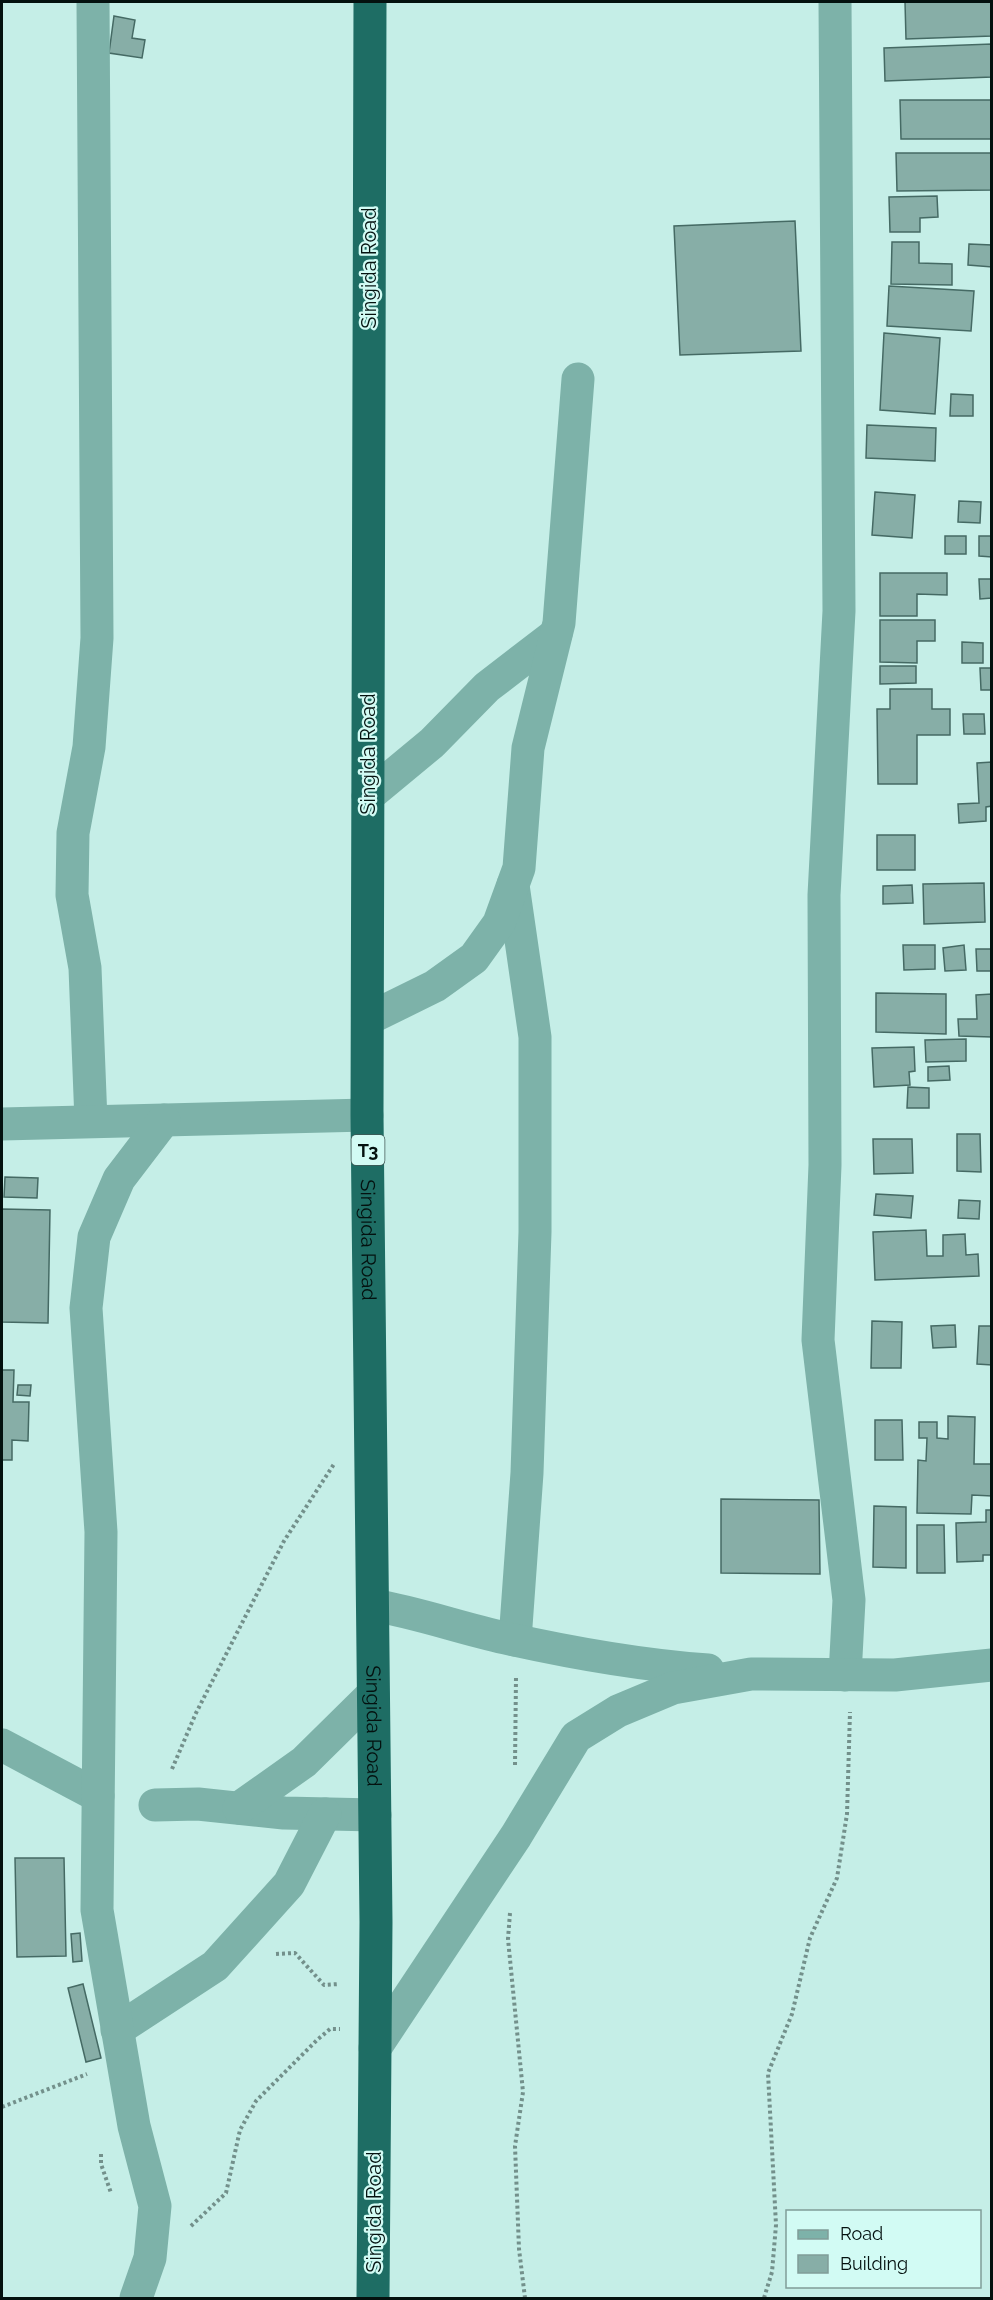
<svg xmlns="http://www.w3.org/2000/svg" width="993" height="2300" font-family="Raleway,sans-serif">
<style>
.building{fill:#87aea7;stroke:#456a64;stroke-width:1.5}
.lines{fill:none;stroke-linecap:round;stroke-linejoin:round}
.path{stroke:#73908b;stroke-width:4;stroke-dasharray:3 3;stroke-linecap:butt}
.minor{stroke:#7db2a9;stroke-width:33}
.highway{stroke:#1e6d64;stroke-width:33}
.labels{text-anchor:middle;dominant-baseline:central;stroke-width:4.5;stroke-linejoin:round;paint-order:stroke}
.shield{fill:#d2fbf4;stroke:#425754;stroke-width:1.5}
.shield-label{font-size:18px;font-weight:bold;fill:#04110f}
.street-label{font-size:20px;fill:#04110f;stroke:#d2fbf4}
</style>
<rect width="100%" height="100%" fill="#c5eee7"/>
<g class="building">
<path d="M905,2h87v34l-86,3z"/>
<path d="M114,16l21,4 -3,18 13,2 -3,18 -33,-5z"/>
<path d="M992,44v33l-107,4 -1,-33z"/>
<path d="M900,100h91v39h-90z"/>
<path d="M896,153h96v37l-95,1z"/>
<path d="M937,196l1,21 -18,1v14h-30l-1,-35z"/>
<path d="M795,221l6,130 -121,4 -6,-129z"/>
<path d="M892,242h27v21l33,1v21l-61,-1z"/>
<path d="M969,244l23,1v22l-24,-2z"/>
<path d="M889,286l85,5 -3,40 -84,-5z"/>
<path d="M884,333l56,5 -5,76 -55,-4z"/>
<path d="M951,394l22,1v21h-23z"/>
<path d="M867,425l69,3 -1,33 -69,-3z"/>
<path d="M875,492l40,3 -3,43 -40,-3z"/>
<path d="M959,501l22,1 -1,21 -22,-1z"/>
<rect x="945" y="536" width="21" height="18"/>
<path d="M979,536h13v21l-13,-1z"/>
<path d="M880,573h67v22l-30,-1v22h-37z"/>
<path d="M979,579h13v19l-12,1z"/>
<path d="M880,620h55v21h-18v22l-37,-1z"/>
<path d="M962,642l21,1v20h-21z"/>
<path d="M880,666h36v17l-36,1z"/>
<path d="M980,668h12v22h-11z"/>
<path d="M890,689h42v20h18v26h-33v49h-39l-1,-75h13z"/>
<path d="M963,714h21l1,20h-21z"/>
<path d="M992,762v44l-6,1v14l-27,2 -1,-19 21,-1 -2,-40z"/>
<rect x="877" y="835" width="38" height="35"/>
<path d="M984,883l1,39 -61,2 -1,-40z"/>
<path d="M912,885l1,18 -30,1v-18z"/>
<path d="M903,945h32v24l-31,1z"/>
<path d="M964,945l2,25 -21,1 -2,-23z"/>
<path d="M976,949h16v22h-15z"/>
<path d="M876,993l70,1v40l-70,-2z"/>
<path d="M992,994v43l-33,-1 -1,-17h19l-1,-24z"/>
<path d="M966,1039v22l-40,1 -1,-22z"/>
<path d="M914,1047l1,24 -6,1 1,13 -36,2 -2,-39z"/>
<path d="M949,1066l1,14 -22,1v-14z"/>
<path d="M908,1087l21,1v20h-22z"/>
<path d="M957,1134h23l1,38 -24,-1z"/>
<path d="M873,1139h39l1,34 -39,1z"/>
<path d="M5,1177l33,1 -1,20 -33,-1z"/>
<path d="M876,1194l37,2 -2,22 -37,-3z"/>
<path d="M959,1200l21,1 -1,18 -21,-1z"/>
<path d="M2,1209l48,1 -2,113 -46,-1z"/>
<path d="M926,1230l1,26h16v-21l22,-1 1,21 12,-1 1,22 -104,4 -2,-48z"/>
<path d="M872,1321l30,1 -1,46h-30z"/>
<path d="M955,1325l1,22 -23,1 -2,-22z"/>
<path d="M979,1326h13v39l-15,-1z"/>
<path d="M2,1370h12l-1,32h16l-1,39 -16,-1v20h-10z"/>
<path d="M18,1385h13l-1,11 -13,-1z"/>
<path d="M948,1416l27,1 -1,47h18v32l-20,-1 -1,19 -54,-1 1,-53 8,1 1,-23h-8v-16h18v16l11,1z"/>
<path d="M875,1420h27l1,40h-28z"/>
<path d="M721,1499l98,1 1,74 -99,-1z"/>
<path d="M874,1506l32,1v61l-33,-1z"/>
<path d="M986,1510h6v45h-9v6l-26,1 -1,-39 30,-1z"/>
<path d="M917,1525h27l1,48h-28z"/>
<path d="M15,1858h49l2,98 -49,1z"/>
<path d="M80,1933l2,28 -9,1 -2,-28z"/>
<path d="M83,1984l18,74 -15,4 -18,-74z"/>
</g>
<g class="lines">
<g class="path">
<path d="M515,1765l1,-88"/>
<path d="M172,1769l24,-56 88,-172 50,-77"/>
<path d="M510,1913l-2,26 15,153 -8,54 4,103 6,49"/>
<path d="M276,1954l19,-1 29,32 15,-1"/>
<path d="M2,2107l85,-33"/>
<path d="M101,2154v10l10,29"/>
<path d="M191,2226l35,-33 14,-63 16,-29 61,-61 13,-11h10"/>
<path d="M764,2298l8,-26 4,-47 -8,-152 24,-59 18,-76 27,-60 10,-64 3,-102"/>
</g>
<g class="minor">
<path d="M835,2l4,609 -15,284 1,270 -7,175 31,260 -4,75"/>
<path d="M368,796l64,-53 55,-56 69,-53"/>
<path d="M513,885l22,152v195l-8,241 -12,167"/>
<path d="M368,1019l67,-33 39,-28 25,-35 20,-55 9,-120 31,-125 19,-244"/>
<path d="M91,1121l-6,-153 -13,-73 1,-62 16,-86 8,-109 -4,-636"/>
<path d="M2,1124l365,-9"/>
<path d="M373,1605c46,8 87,23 132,33 67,15 135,27 203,32"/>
<path d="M2,1745l96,51"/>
<path d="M155,1805l43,-1 86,9 91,2"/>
<path d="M239,1808l65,-46 69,-68"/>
<path d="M117,2030l98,-64 74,-82 36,-70"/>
<path d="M375,2048l141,-212 60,-99 42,-26 55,-23 78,-14 144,1 97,-10"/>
<path d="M136,2298l14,-40 5,-52 -21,-80 -37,-216 4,-378 -15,-224 8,-71 25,-58 45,-59"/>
</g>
<path class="highway" id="s1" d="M370,2l-3,1113 9,807 -3,376"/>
</g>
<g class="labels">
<rect class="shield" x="351.5" y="1135" width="33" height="30" rx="4.5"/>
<g class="shield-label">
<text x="368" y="1150">T3</text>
</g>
<g class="street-label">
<text transform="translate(369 268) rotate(-90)">Singida Road</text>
<text transform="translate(368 754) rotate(-90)">Singida Road</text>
<text stroke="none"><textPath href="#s1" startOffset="1238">Singida Road</textPath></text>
<text stroke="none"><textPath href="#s1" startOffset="1724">Singida Road</textPath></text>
<text transform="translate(374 2212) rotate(-90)">Singida Road</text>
</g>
</g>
<rect width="993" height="2300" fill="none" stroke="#04110f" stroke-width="6"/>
<rect x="786" y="2210" width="195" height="78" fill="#d2fbf4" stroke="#809d98" stroke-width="1.5"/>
<rect x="798" y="2230" width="30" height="9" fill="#7db2a9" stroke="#809d98" stroke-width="1.5"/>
<text x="840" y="2240" font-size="18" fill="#04110f">Road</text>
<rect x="798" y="2255" width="30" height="18" fill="#87aea7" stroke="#809d98" stroke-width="1.5"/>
<text x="840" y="2270" font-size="18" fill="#04110f">Building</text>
</svg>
